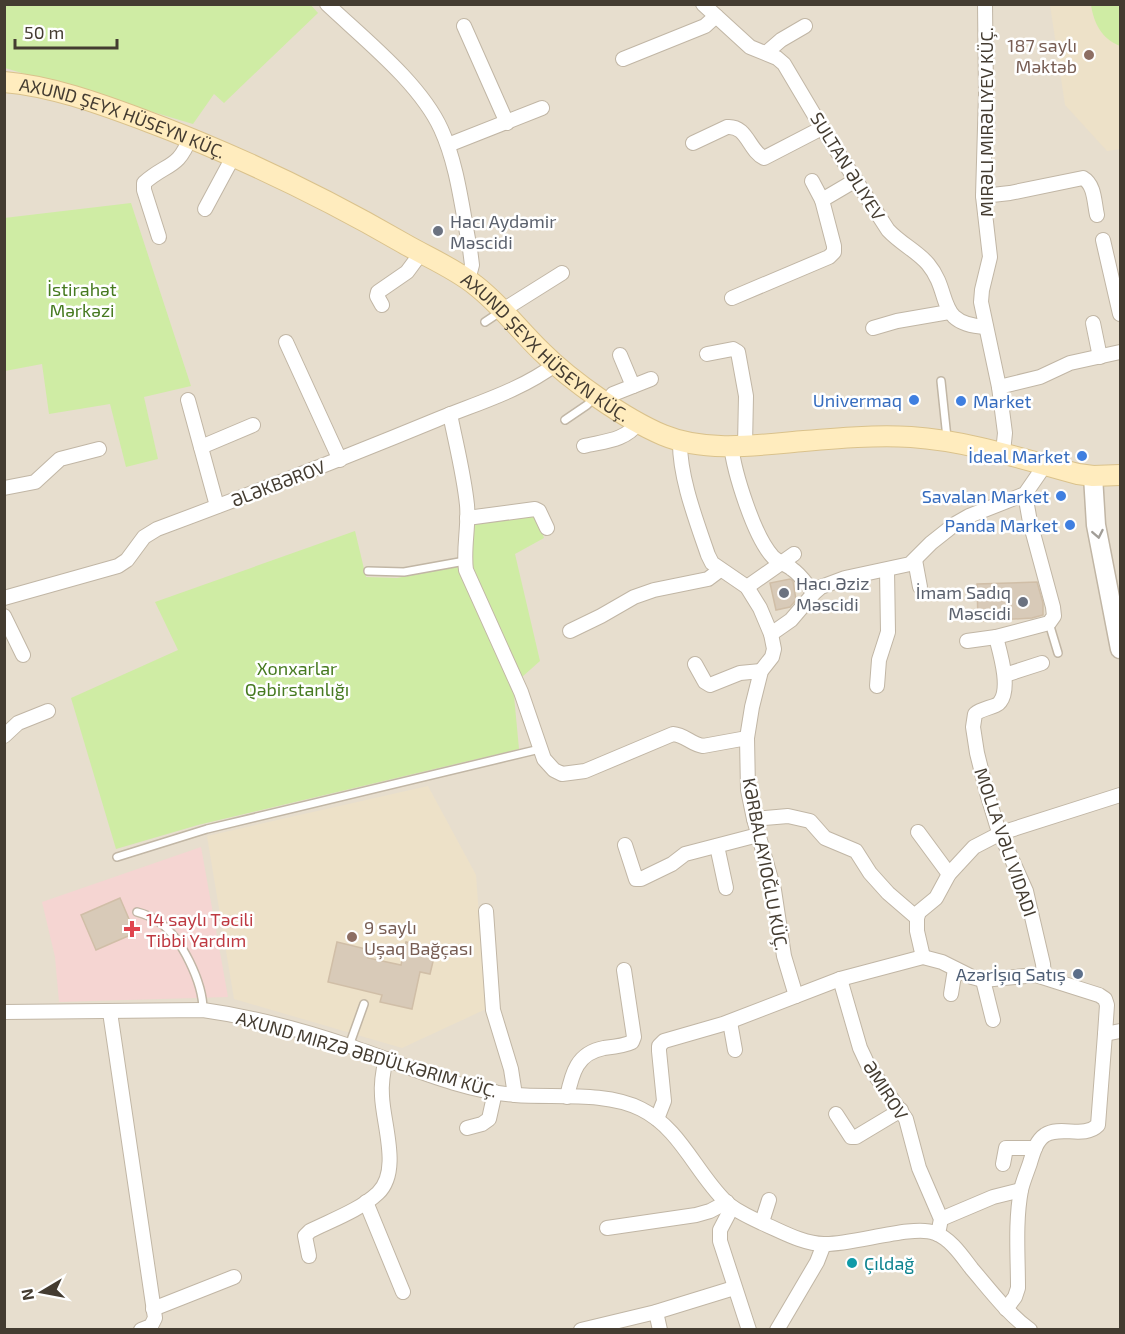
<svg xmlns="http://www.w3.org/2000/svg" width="1125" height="1334" font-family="'Exo 2',sans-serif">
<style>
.residential{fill:#e7dece}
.education{fill:#ede1c8}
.medical{fill:#f5d5d2}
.green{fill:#cfeca4}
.building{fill:#d8cab8;stroke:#d0bea7;stroke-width:1.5}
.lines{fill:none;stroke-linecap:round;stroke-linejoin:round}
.service-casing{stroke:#c1b6a5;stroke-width:10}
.minor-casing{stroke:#c1b6a5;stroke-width:16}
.tertiary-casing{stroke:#c1b6a5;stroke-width:21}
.secondary-casing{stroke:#dac28c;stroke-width:22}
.service{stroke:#fff;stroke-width:7}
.minor{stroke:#fff;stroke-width:14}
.tertiary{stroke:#fff;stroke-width:18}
.secondary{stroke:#ffecbe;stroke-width:20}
.oneway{stroke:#a29e98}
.education-dot{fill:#8d6e63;stroke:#fff;stroke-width:2}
.worship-dot{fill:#6b7280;stroke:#fff;stroke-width:2}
.shop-dot{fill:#3f7fe0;stroke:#fff;stroke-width:2}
.health-dot{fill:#e0444e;stroke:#fff;stroke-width:2}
.service-dot{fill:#5c6f8a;stroke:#fff;stroke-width:2}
.culture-dot{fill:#0f9aa8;stroke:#fff;stroke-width:2}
.labels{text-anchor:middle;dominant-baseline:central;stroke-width:5;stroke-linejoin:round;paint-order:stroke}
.education-label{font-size:18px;fill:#785e54;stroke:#fff;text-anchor:end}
.street-label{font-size:18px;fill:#443c31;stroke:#fff}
.worship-label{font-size:18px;fill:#5b616d;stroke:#fff;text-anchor:start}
.park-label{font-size:18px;fill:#467a20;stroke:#fff}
.shop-label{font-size:18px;fill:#366cbe;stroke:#fff;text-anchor:end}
.health-label{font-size:18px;fill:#be3a42;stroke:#fff;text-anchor:start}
.service-label{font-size:18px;fill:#4e5e75;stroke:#fff;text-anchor:end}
.culture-label{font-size:18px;fill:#0d838f;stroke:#fff;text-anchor:start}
</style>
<rect width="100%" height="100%" fill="#f2ece0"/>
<rect class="residential" x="5" y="5" width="1115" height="1324"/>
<g class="education">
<path d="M1050,5h70v144l-13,2 -42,-46z"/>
<path d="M428,786l48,89 10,134 -84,39 -168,-49 -27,-163z"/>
</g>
<path class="medical" d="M201,847l27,150 -169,5 -4,-45 -13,-55z"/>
<g class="green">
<path d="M310,4l8,9 -94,90 -10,-9 -21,30 -188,-56 -1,-63z"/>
<path d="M1091,5h29v41c-18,-7 -26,-22 -29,-41z"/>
<path d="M131,203l60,183 -47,11 14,62 -32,8 -16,-63 -61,10 -7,-50 -37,7 -1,-153z"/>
<path d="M535,512l9,26 -29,16 25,107 -27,24 6,64 -321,76 -82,24 -45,-151 107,-48 -23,-48 200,-71 11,46 31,1 72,-14 6,-44z"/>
</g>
<g class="building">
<path d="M790,579l3,2 3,19 -6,7 -14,3 -6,-27z"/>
<path d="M1037,582l6,21v12l-11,3 -54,3 -1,-37z"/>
<path d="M120,898l15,35 -39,17 -15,-35z"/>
<path d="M337,942l33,8 -2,8 33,7 5,-23 30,7 -6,25 -10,-2 -8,37 -32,-7 2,-7 -54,-13z"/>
</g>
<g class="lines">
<g class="service-casing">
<g id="service">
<path d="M485,322l15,-10"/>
<path d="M941,381l6,57"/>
<path d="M565,420l22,-15 8,-8"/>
<path d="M368,571l36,1 61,-11"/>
<path d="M1049,623l9,30"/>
<path d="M117,857l90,-28 333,-80"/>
<path d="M137,912c8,2 15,5 22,10 23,16 44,61 44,88"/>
<path d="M349,1046l15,-42"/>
</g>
</g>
<g class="minor-casing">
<g id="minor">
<path d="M327,4c37,35 93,79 114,125 17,37 21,81 29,120l2,16 -4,15"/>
<path d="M703,4l47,43 27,11 7,6 38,64 66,102c13,14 29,21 40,34 25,30 6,60 58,63"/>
<path d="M985,4l1,90 -3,102 7,61 -8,33 -1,12 18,85 6,46 -2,19"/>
<path d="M464,26l43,97"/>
<path d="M766,53l15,-13 24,-14"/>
<path d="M623,59l82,-33 11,-10"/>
<path d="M693,143l34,-16c20,-2 22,24 37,31l58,-30"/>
<path d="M448,145l94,-37"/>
<path d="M812,181l10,19"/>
<path d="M983,196l27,-3 73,-15c12,7 11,24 14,37"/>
<path d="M205,209l28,-52"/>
<path d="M159,237l-15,-47v-7c22,-20 35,-14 46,-46"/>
<path d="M1103,240l17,74"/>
<path d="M732,298l97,-41 5,-5v-6l-12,-46 34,-20"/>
<path d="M382,305l-5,-9 1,-4 29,-20 14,-19"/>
<path d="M503,310l59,-37"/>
<path d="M1093,323l7,34"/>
<path d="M873,328l24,-7 52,-9"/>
<path d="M286,342l54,118"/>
<path d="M707,354l26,-5 5,3 8,44 -1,49"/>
<path d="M620,355l13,31"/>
<path d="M999,387l41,-10 30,-14 50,-11"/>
<path d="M188,400l29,106"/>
<path d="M607,402l6,-8 38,-15"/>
<path d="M450,414c6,30 14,61 17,91 2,22 -4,43 -1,65l55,122 23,67 10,11 8,4 23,-3 88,-37c12,1 18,10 30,12l44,-8"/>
<path d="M680,440c-1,36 16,80 28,115l4,8 35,24 13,21 11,26 3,15 -2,8 -11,14 -9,36 -5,31 1,52 6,29 20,71 10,66 12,40"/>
<path d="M731,445c3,27 23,92 42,112 5,5 13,7 19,12 9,6 15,16 22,24"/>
<path d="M584,446c21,-5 41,-5 55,-24"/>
<path d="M201,447l52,-22"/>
<path d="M4,488l31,-6 25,-23 39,-10"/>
<path d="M1025,494l5,28 23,85 1,9 -5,7 -53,14c4,16 15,51 4,65 -3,5 -18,6 -25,12l-2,13 4,26 10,40 10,33 29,65 17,73 1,12"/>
<path d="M467,518l68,-9 4,2 8,17"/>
<path d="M915,560l5,27"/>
<path d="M747,587l47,-33"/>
<path d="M4,598l114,-32 9,-6 17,-23 13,-8c94,-35 187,-71 279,-109 41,-17 84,-29 120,-56"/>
<path d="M4,616l19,39"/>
<path d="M570,631l31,-15 33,-19 20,-7 54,-11 12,-9"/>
<path d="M771,634l20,-14 23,-27 7,-6 24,-9 65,-14 21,-21 24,-19 14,-8 56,-22 20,-29"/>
<path d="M967,641l29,-4"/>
<path d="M695,664l10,18 5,3 30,-12 21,-2"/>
<path d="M1005,675l37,-12"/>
<path d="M877,686l2,-26 9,-28 -1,-62"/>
<path d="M4,736l14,-13 30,-12"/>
<path d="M754,819l34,-3 22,5 15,17 31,13 14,22 18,20 29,25"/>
<path d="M918,832l31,42"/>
<path d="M625,845l11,34h5l31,-15 13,-10 73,-19"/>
<path d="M717,846l9,42"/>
<path d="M486,911l7,99 18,59 4,26"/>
<path d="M923,957l-6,-26v-13l2,-6 17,-14 13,-24 25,-27 27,-14 119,-38"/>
<path d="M840,979l20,69 8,17 38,54 13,49 22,51 -3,15"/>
<path d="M983,980l10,40"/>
<path d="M951,994l4,-25"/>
<path d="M4,1012l199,-2c50,7 99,20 146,36 55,18 108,44 166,49 39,3 91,-4 126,14 39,19 55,64 85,93 9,9 24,15 36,21 19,8 41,21 62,21 29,1 89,-20 111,-11 16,6 27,23 37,36 18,21 35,44 58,61"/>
<path d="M110,1012l45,306 -4,8 -10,4"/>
<path d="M730,1022l5,28"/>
<path d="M567,1097c5,-24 10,-44 37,-49 9,-1 20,-2 28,-6l2,-5 -10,-67"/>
<path d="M836,1114l15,23h5l45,-27"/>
<path d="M657,1119l7,-18 -5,-50v-5l5,-5 59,-17 117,-45 83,-22 19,5 30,15 11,3 53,-5 63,20 6,4 2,6 -2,29 15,-3"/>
<path d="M467,1128l15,-4 7,-5 6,-27"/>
<path d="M1003,1164l3,-16h29"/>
<path d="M366,1202l37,90"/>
<path d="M732,1207l-12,23v11l29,89"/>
<path d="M941,1219l52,-22 28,-7"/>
<path d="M762,1222l7,-22"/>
<path d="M607,1228l89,-13 14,-4 17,-9"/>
<path d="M309,1256l-4,-20 5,-5c22,-11 50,-21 68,-38 23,-22 5,-69 4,-97 -1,-13 1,-25 4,-37"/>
<path d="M153,1309l81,-32"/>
<path d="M1006,1309l9,-12 3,-9c0,-32 -3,-66 3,-98 2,-9 6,-18 9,-27 3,-10 6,-22 15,-28 16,-10 39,4 53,-10l7,-91"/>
<path d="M656,1312l4,18"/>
<path d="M581,1330l75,-18 78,-24"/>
<path d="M777,1330l40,-68 7,-18"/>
</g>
</g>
<g class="tertiary-casing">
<path id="tertiary" d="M1093,476l3,49 24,124"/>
</g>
<g class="secondary-casing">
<g id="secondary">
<path id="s1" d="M4,82c47,4 94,21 137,37 91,34 179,76 262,124 24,14 51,25 72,42 25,19 44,45 67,67 29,29 83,67 121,83 43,18 96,10 141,6 35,-3 71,-6 107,-4 58,4 111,22 167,37l15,2 27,-1"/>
</g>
</g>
<use href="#service" class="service"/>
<use href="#minor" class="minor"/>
<use href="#tertiary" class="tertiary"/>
<use href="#secondary" class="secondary"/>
</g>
<defs><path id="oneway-chevron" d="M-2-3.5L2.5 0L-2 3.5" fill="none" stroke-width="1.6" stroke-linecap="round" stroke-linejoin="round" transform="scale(1.5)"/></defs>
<use class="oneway" href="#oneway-chevron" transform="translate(1098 534) rotate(79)"/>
<g class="education-dot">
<circle cx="1089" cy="55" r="6"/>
<circle cx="352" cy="937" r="6"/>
</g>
<g class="worship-dot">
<circle cx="438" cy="231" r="6"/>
<circle cx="784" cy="593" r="6"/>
<circle cx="1023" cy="602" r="6"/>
</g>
<g class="shop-dot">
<circle cx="914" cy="400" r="6"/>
<circle cx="961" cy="401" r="6"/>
<circle cx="1082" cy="456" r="6"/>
<circle cx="1061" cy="496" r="6"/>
<circle cx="1070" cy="525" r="6"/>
</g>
<path class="health-dot" d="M129 920h6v6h6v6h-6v6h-6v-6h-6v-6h6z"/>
<circle class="service-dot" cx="1078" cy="974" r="6"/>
<circle class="culture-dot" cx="852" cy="1263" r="6"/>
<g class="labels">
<g class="education-label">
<text x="1077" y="45">187 saylı<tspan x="1077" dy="21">Məktəb</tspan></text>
<text x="364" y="927" text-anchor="start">9 saylı<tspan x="364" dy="21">Uşaq Bağçası</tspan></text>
</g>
<g class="street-label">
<text stroke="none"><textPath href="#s1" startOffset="124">AXUND ŞEYX HÜSEYN KÜÇ.</textPath></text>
<text transform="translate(986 122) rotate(-90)">MIRƏLI MIRƏLIYEV KÜÇ.</text>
<text transform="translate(848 166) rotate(58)">SULTAN ƏLIYEV</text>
<text stroke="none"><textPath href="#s1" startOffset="610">AXUND ŞEYX HÜSEYN KÜÇ.</textPath></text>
<text transform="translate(278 483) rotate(-21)">ƏLƏKBƏROV</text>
<text transform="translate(1006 842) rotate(71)">MOLLA VƏLI VIDADI</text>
<text transform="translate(766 864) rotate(79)">KƏRBALAYIOĞLU KÜÇ.</text>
<text transform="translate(367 1054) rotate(16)">AXUND MIRZƏ ƏBDÜLKƏRIM KÜÇ.</text>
<text transform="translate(886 1090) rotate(57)">ƏMIROV</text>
</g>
<g class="worship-label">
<text x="450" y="221">Hacı Aydəmir<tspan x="450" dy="21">Məscidi</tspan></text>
<text x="796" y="583">Hacı Əziz<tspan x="796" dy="21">Məscidi</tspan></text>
<text x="1011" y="592" text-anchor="end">İmam Sadıq<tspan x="1011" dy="21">Məscidi</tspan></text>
</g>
<g class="park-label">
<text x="82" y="289">İstirahət<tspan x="82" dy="21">Mərkəzi</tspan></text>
<text x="297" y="668">Xonxarlar<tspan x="297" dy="21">Qəbirstanlığı</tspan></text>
</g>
<g class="shop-label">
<text x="902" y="400">Univermaq</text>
<text x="973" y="401" text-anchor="start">Market</text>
<text x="1070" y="456">İdeal Market</text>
<text x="1049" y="496">Savalan Market</text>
<text x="1058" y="525">Panda Market</text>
</g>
<g class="health-label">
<text x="146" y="919">14 saylı Təcili<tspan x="146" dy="21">Tibbi Yardım</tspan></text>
</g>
<g class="service-label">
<text x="1066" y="974">Azərİşıq Satış</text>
</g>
<g class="culture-label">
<text x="864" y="1263">Çıldağ</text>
</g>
</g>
<rect width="1125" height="1334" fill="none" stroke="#443c31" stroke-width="12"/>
<g transform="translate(42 1292) rotate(260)" stroke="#ffffff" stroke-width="4.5" paint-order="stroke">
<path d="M0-4.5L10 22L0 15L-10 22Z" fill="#443c31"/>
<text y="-9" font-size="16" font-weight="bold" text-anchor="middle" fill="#443c31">N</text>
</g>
<path d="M15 39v9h102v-9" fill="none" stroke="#443c31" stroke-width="3"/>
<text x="24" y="39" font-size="18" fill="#443c31" stroke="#ffffff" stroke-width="4.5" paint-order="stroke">50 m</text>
</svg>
